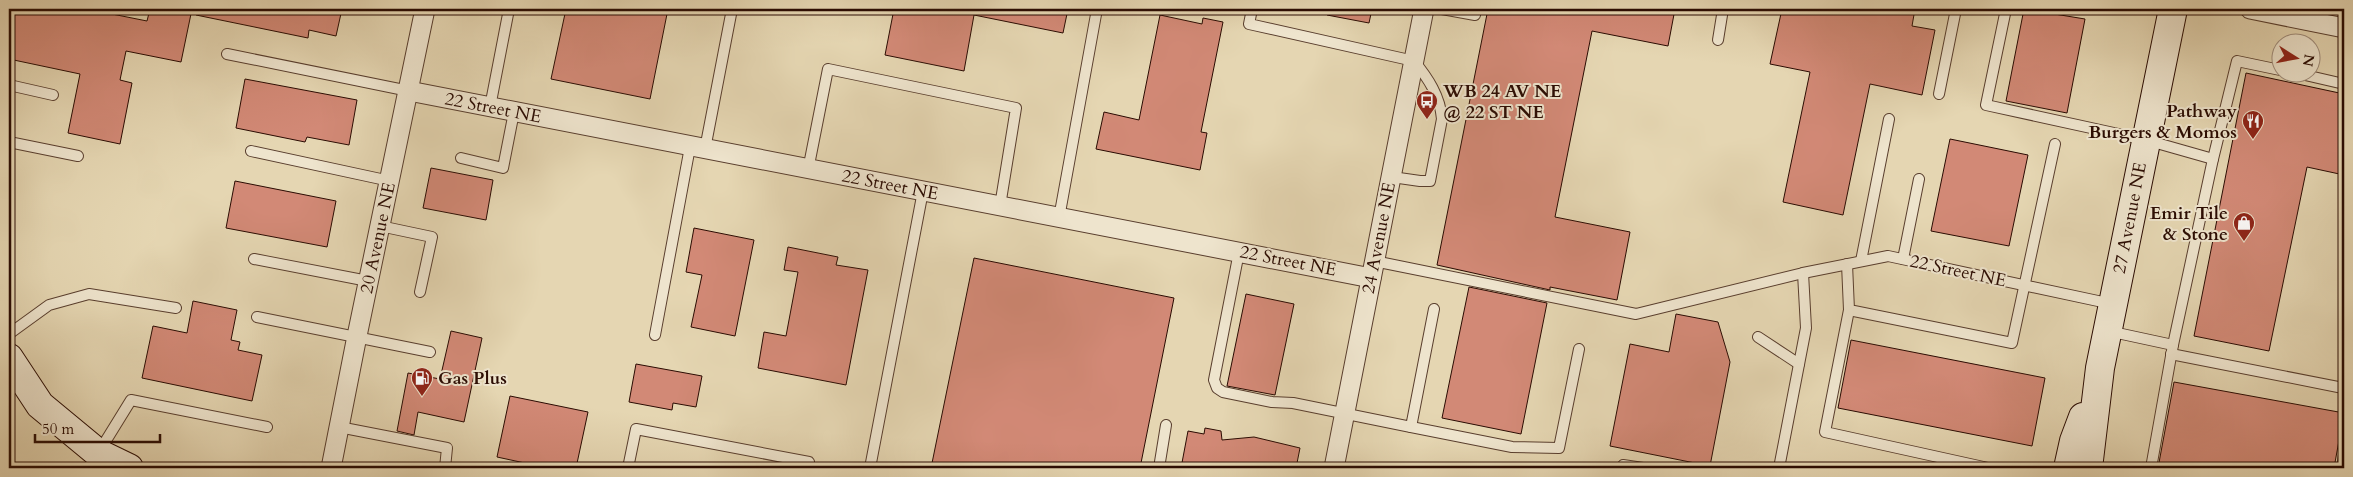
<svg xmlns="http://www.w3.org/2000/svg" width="2353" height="477" font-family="Cardo,serif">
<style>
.building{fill:#d28976;stroke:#2a0b02}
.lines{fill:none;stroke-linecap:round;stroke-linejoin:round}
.lane-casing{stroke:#593e2e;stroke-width:12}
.street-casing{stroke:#593e2e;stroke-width:21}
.secondary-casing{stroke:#2a0b02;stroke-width:30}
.path{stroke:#2a0b02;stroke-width:3;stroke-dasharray:1 2.5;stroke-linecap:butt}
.lane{stroke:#eee4cd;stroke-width:10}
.street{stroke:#eee4cd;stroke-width:19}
.secondary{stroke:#eee4cd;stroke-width:28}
.labels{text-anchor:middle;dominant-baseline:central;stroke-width:4;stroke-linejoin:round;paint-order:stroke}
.poi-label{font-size:18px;font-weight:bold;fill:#2a0b02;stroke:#eee4cd;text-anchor:start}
.street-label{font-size:18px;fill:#2a0b02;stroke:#eee4cd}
</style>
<rect width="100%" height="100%" fill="#e5d6b2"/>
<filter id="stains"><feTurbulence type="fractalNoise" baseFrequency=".004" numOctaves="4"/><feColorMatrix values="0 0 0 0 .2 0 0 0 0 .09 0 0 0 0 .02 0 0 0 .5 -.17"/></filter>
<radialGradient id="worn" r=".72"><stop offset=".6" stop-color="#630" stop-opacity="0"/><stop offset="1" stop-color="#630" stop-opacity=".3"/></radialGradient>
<g class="building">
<path d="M9,9h78l60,12 3,-12h42l-11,53 -55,-11 -6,29 12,3 -12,61 -52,-11 12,-59 -71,-15z"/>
<path d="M196,9h146l-6,27 -27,-6 -1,8 -112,-23z"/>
<path d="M566,9h102l-18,90 -99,-20z"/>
<path d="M894,9h174l-5,24 -89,-18 -10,56 -79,-16z"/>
<path d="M1328,9h44l-3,14 -42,-8z"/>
<path d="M1488,9h187l-7,37 -76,-15 -37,186 75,15 -13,68 -67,-13v3l-113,-25z"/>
<path d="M1782,9h133l-3,17 23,4 -13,65 -52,-11 -27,131 -60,-13 27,-130 -40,-8z"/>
<path d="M2024,9l61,10 -18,94 -61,-12z"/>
<path d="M1160,15l42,9 1,-6 20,4 -22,110 6,1 -7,37 -104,-21 8,-37 35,8z"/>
<path d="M2246,73l98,21v81l-37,-8 -38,184 -75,-15z"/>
<path d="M245,79l112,21 -8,45 -42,-8 -2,5 -69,-14z"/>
<path d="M1950,139l78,16 -19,91 -78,-15z"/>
<path d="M431,168l62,12 -7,40 -63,-12z"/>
<path d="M235,181l101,20 -9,46 -101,-19z"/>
<path d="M694,228l60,12 -19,96 -44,-9 11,-52 -16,-3z"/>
<path d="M788,247l50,10 -2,8 32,5 -22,115 -88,-17 6,-36 22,4 12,-64 -14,-2z"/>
<path d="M974,258l200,40 -34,170h-209z"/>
<path d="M1469,287l78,16 -26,131 -79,-16z"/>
<path d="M1246,294l48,10 -19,91 -48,-9z"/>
<path d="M193,301l44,9 -6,30 9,2 -2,8 24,5 -10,46 -110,-23 11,-52 34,7z"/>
<path d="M1676,314l42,8 12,40 -20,104 -100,-20 20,-102 39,8z"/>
<path d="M451,331l31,7 -18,84 -46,-10 -4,23 -17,-4 11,-58 32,6z"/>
<path d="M1851,340l194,38 -13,68 -194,-38z"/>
<path d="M636,364l66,12 -6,31 -23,-4 -1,7 -43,-8z"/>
<path d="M2174,382l170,31 -10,55h-176z"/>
<path d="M510,396l78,16 -12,56h-28l-51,-11z"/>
<path d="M1205,428l16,3 1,9 32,-3 46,11 -4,20h-115l7,-37 16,3z"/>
</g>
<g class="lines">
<g class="lane-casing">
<g id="lane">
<path d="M1252,9l-3,15 165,37c14,17 26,35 28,58l-12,62h-10l-28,-4"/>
<path d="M1442,9l33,6 1,-6"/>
<path d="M2006,9l-20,96 160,35 67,19 -40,186"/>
<path d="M1718,40l5,-31"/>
<path d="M227,54l182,37"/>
<path d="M2292,72l52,12"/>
<path d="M9,85l44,10"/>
<path d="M1939,94l17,-85"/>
<path d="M490,107l19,-98"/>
<path d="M9,142l69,14"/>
<path d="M705,149l27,-140"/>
<path d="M251,151l139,30"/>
<path d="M461,158l42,10 11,-56"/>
<path d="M2213,159l24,-98 43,9"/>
<path d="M808,170l20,-101 188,39 -16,98"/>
<path d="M1059,218l38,-209"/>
<path d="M380,226l52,11 -12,55"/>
<path d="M1239,252l-25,128 3,8 6,4 49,10 21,1 118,24 23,-118"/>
<path d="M254,259l114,22"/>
<path d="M1903,259l16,-80"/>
<path d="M1374,261l262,53 167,-41 85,-17 224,48"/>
<path d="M1861,261l28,-142"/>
<path d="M1847,264l2,46 163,33 43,-199"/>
<path d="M1849,310l-24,122 163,36"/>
<path d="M257,317l173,35"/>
<path d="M2108,331l65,14 -22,123"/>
<path d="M9,334l40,-29 40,-11 87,14"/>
<path d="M655,335l35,-188"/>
<path d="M1758,337l41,27"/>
<path d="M2171,354l172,34"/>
<path d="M339,427l108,21 -2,20"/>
<path d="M1411,427l101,20 47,1 20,-99"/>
<path d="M1623,465l20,3"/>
<path d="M89,468l42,-68 136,27"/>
<path d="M628,468l8,-39 173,33 -2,6"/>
<path d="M870,468l53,-277"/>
<path d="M1159,468l7,-43"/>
<path d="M1779,468l27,-140 -3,-55"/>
<path d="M2342,468l2,-13"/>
</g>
</g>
<g class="street-casing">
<g id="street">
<path d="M2250,9l94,19"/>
<path d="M409,91l962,187"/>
<path d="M331,468l26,-132 68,-327"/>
<path d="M1334,468l90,-459"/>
</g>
</g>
<g class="secondary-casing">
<g id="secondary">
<path d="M9,358l31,47 58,48 31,15"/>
<path d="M2068,468l6,-27 9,-24"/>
<path d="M2088,468l12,-100 73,-359"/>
</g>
</g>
<path class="path" d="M1314,468l2,-6"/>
<use href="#lane" class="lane"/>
<use href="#street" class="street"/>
<use href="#secondary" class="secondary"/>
</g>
<defs>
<g id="bus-pin" transform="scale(1.125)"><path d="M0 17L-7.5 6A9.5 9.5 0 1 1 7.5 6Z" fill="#8f2418" stroke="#eee4cd"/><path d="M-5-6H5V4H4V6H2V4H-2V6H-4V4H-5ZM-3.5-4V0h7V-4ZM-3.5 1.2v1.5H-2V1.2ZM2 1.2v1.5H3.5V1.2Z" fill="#fff"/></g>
<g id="restaurant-pin" transform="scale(1.125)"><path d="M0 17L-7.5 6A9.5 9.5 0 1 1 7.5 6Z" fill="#8f2418" stroke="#eee4cd"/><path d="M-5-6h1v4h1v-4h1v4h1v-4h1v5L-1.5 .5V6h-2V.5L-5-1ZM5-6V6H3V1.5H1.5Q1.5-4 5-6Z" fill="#fff"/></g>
<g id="shop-pin" transform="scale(1.125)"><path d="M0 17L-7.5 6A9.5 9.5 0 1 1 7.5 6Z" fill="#8f2418" stroke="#eee4cd"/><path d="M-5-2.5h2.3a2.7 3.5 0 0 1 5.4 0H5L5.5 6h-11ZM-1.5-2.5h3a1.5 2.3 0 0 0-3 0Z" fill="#fff"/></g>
<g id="fuel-pin" transform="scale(1.125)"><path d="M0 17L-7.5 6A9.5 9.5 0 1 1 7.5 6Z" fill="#8f2418" stroke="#eee4cd"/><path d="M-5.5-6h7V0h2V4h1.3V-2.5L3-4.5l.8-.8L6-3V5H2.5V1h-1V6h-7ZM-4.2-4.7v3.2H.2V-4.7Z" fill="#fff"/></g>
</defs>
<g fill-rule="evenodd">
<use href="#bus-pin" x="1427" y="101"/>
<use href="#restaurant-pin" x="2253" y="121"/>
<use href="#shop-pin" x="2244" y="223"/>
<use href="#fuel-pin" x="422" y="378"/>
</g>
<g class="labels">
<g class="poi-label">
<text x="1443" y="91">WB 24 AV NE<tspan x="1443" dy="21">@ 22 ST NE</tspan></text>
<text x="2237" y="111" text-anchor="end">Pathway<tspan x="2237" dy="21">Burgers &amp; Momos</tspan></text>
<text x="2228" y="213" text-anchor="end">Emir Tile<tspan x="2228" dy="21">&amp; Stone</tspan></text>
<text x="438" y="378">Gas Plus</text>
</g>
<g class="street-label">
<text transform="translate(493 108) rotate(11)">22 Street NE</text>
<text transform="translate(890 185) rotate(11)">22 Street NE</text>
<text transform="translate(2130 218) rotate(-79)">27 Avenue NE</text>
<text transform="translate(378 238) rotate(-78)">20 Avenue NE</text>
<text transform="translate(1379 238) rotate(-79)">24 Avenue NE</text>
<text transform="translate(1288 261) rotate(11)">22 Street NE</text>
<text transform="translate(1958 271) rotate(12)">22 Street NE</text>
</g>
</g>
<rect width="2353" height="477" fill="none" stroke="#e5d6b2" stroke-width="30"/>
<rect x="10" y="10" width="2333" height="457" fill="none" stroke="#2a0b02" stroke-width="2.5"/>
<rect x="15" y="15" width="2323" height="447" fill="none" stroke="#2a0b02"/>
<g transform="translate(2296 58) rotate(101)"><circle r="24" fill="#eee4cd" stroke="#a08d7c"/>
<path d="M0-4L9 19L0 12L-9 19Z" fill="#8f2418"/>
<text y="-8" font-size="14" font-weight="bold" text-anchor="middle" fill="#2a0b02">N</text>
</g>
<path d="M35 434v8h125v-8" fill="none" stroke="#2a0b02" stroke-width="2.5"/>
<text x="42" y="434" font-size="15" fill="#2a0b02" stroke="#eee4cd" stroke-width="4" paint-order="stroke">50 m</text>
<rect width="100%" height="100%" filter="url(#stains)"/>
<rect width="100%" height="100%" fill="url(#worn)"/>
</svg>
